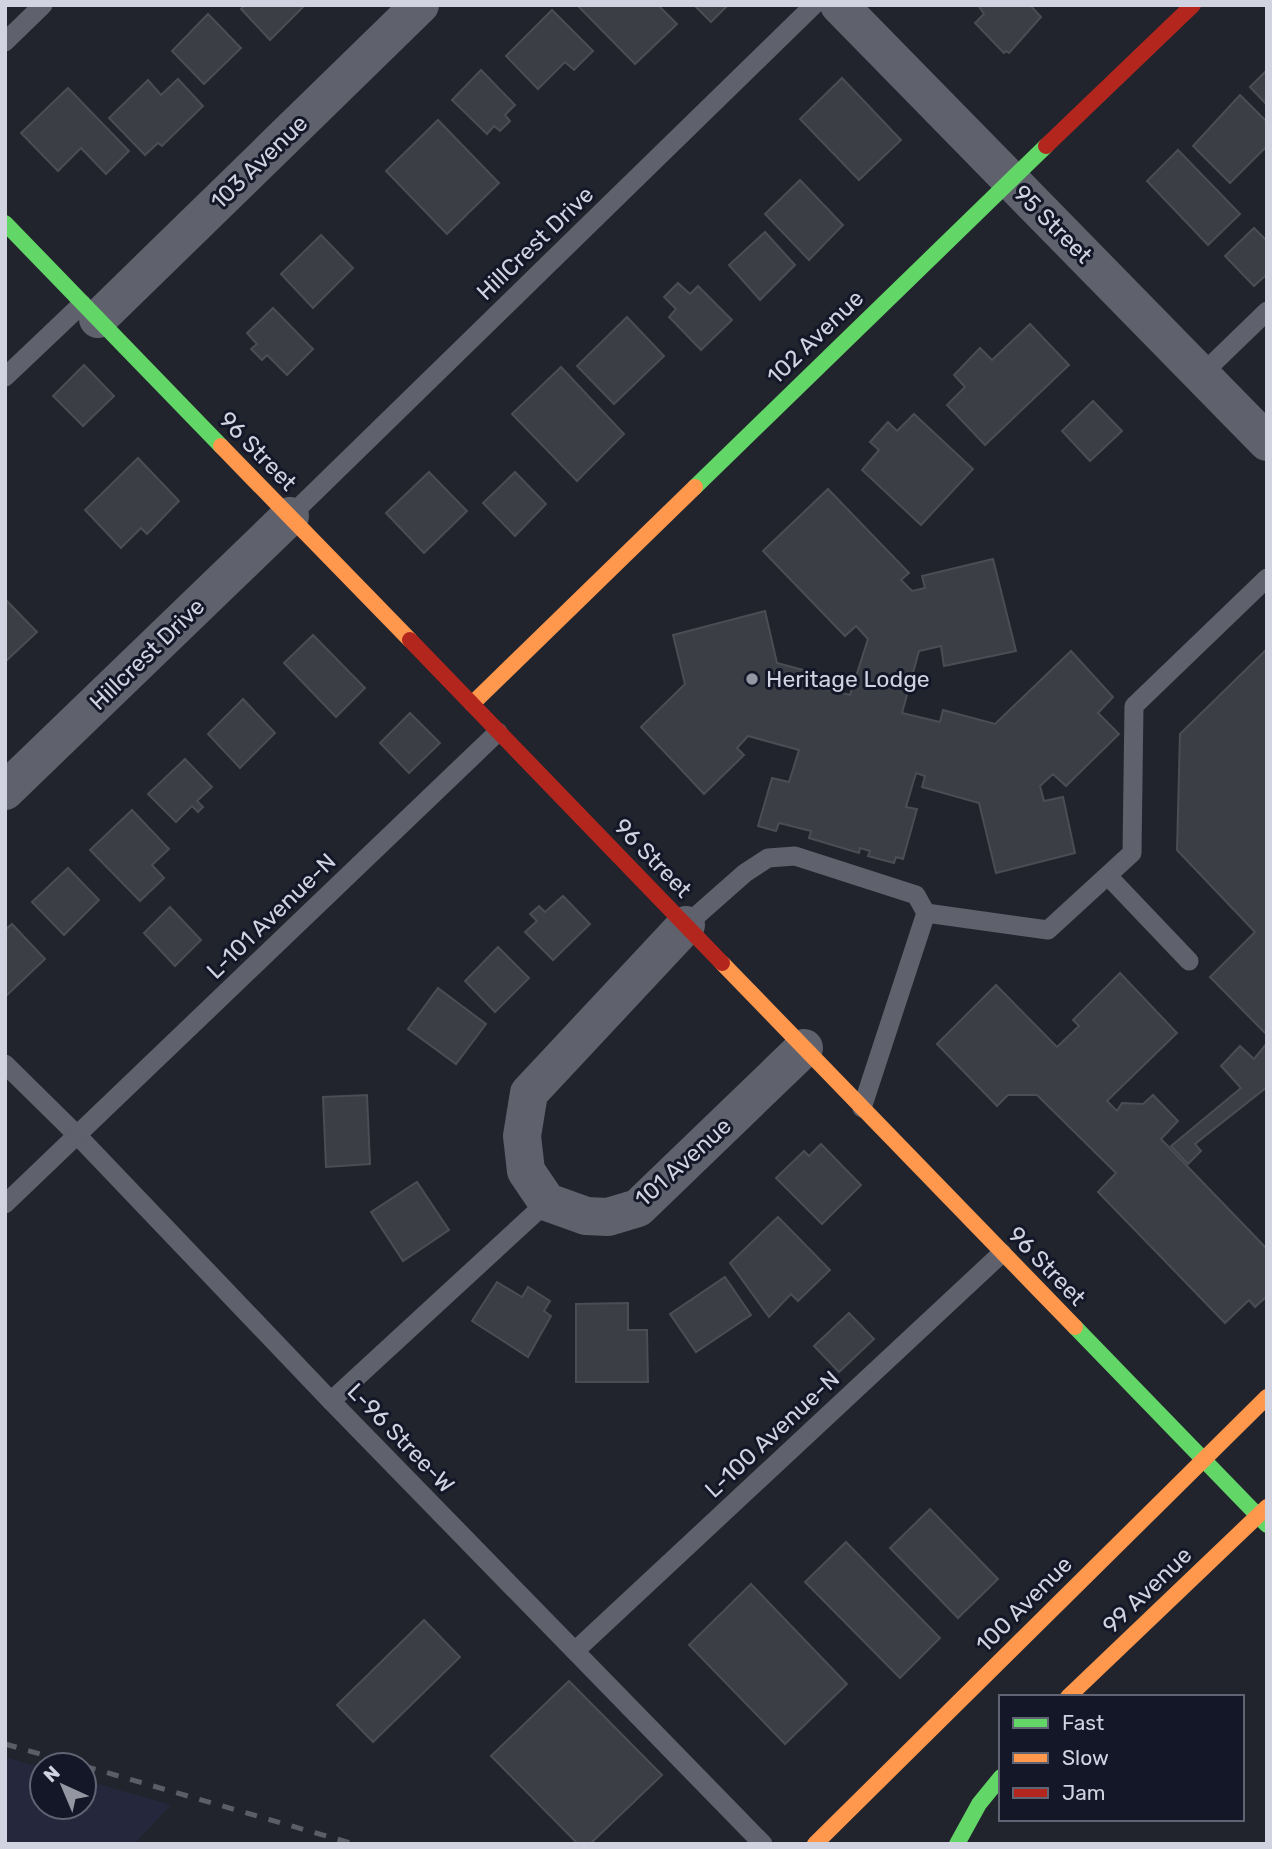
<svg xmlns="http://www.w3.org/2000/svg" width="1272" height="1849" font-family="Rubik,sans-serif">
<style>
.built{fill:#25283d}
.building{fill:#3c3e46;stroke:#4b4d55;stroke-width:2}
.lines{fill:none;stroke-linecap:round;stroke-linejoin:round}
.lane{stroke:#5f616d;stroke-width:19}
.street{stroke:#5f616d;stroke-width:38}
.fast{stroke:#63d668;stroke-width:16}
.slow{stroke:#ff974d;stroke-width:16}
.jam{stroke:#b3261e;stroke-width:16}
.rail{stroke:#5c5d67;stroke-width:5;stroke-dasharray:12 12;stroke-linecap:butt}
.poi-dot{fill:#9496a1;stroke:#141728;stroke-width:2.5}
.labels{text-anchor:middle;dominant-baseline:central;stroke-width:6;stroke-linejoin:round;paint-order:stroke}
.street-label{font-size:23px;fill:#d1d4e0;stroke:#141728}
.poi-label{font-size:23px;fill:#d1d4e0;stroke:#141728;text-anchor:start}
</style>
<rect width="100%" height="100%" fill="#22242d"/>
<path class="built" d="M5,1757l37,11v39h42v-27l87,25 -37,39h-129z"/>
<g class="building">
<path d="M245,5h60l-35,35 -29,-31z"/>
<path d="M577,5h81l19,19 -42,40z"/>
<path d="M694,5h34l-17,17z"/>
<path d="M1030,5l11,12 -32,36 -3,-2 -2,2 -29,-30 9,-9 -6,-9z"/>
<path d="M552,10l41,41 -19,19 -9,-8 -27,27 -32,-33z"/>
<path d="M208,14l33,34 -37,36 -32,-33z"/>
<path d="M481,70l34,35 -10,10 5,6 -10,10 -6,-5 -7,8 -35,-34z"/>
<path d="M1267,70v35l-17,-18z"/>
<path d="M842,78l59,62 -42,40 -59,-61z"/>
<path d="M178,79l25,27 -41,40 -4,-3 -13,12 -36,-37 39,-38 13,15z"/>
<path d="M68,88l61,63 -23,23 -25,-26 -23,23 -37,-38z"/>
<path d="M1240,95l27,27v24l-37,37 -37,-37z"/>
<path d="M438,120l61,63 -52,51 -61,-63z"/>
<path d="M1178,150l62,64 -32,31 -61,-64z"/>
<path d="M800,180l43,45 -34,35 -44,-46z"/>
<path d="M1254,228l13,13v33l-13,12 -29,-30z"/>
<path d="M765,232l30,33 -35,35 -31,-35z"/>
<path d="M321,235l32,33 -40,40 -32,-34z"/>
<path d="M678,283l12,11 8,-8 34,34 -31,30 -32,-33 7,-8 -12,-12z"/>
<path d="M273,308l40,41 -26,26 -20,-20 -5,5 -11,-11 6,-5 -10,-11z"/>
<path d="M627,317l37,39 -50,48 -37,-38z"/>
<path d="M1030,324l39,41 -84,80 -38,-40 18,-18 -11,-12 26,-27 12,12z"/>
<path d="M84,365l30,31 -31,30 -30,-30z"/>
<path d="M561,367l63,67 -47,47 -65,-67z"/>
<path d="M1093,401l29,30 -32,30 -28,-30z"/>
<path d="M914,414l59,55 -52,56 -59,-55 17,-20 -9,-8 18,-20 9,9z"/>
<path d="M138,458l41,43 -32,33 -6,-6 -20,20 -36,-38z"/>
<path d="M429,472l38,39 -43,42 -38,-40z"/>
<path d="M515,472l31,32 -31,32 -32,-33z"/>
<path d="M828,489l81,84 -8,7 11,11 13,-3 -3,-12 71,-17 23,92 -72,15 -3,-20 -22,5 -17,62 38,9 3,-12 52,14 76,-73 42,46 -15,16 21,21 -53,52 -13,-12 -13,12 4,15 19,-4 12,56 -79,20 -17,-70 -57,-16 3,-11 -9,-3 -10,34 11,2 -14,50 -7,-2 -2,6 -26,-7 2,-5 -10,-3 -1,5 -50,-15 2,-7 -32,-8 -3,8 -18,-5 14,-48 17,4 10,-32 -51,-14 -11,12 7,7 -40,39 -63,-67 44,-43 -12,-49 92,-24 12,52 45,12 -4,12 32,8 18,-56 -12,-13 -11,10 -82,-85z"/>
<path d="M5,599l32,33 -32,30z"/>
<path d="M313,635l52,53 -29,29 -52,-54z"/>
<path d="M1267,649v386l-57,-58 45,-45 -78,-82 3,-116z"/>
<path d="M243,699l32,34 -35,35 -32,-34z"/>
<path d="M410,713l30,30 -31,30 -29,-30z"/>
<path d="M185,759l27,28 -15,14 6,6 -5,5 -6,-6 -16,16 -28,-28z"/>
<path d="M132,810l37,39 -17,16 12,13 -24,23 -50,-51z"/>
<path d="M68,868l31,32 -35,35 -32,-33z"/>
<path d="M563,896l27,28 -37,36 -28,-28 12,-11 -7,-7 9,-8 6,6z"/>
<path d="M170,907l31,33 -26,26 -31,-33z"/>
<path d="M12,924l33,35 -40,38v-67z"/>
<path d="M498,947l31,31 -34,34 -30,-31z"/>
<path d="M1120,973l57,60 -70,68 10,10 5,-8 21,1 10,-9 25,26 -17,18 106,110v47l-12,11 -6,-7 -24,23 -127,-131 18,-19 -79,-78h-29l-11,11 -60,-62 59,-59 61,62 22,-21 -6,-6z"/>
<path d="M438,988l48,36 -30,40 -48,-35z"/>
<path d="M1267,1043v44l-72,57 6,7 -13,13 -17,-18 70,-58 -20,-22 19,-20 14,13z"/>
<path d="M367,1095l3,69 -44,3 -3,-70z"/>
<path d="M821,1144l40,41 -39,39 -46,-46 28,-27 5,5z"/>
<path d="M417,1182l32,48 -46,31 -32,-49z"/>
<path d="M778,1217l52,53 -32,31 -7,-7 -22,23 -39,-54z"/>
<path d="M725,1277l26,38 -55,37 -26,-38z"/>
<path d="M497,1282l25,15 6,-10 22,14 -6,10 7,5 -23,41 -56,-36z"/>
<path d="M628,1303v27h19l1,52h-72v-78z"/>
<path d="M849,1313l25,26 -35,33 -25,-26z"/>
<path d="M930,1509l68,70 -40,39 -68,-70z"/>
<path d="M846,1542l94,96 -40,40 -95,-96z"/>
<path d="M751,1584l96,100 -62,60 -96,-99z"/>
<path d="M424,1620l36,37 -87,85 -36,-37z"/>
<path d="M569,1681l93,94 -72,69h-12l-87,-88z"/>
</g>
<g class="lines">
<g class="lane">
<path d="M5,42l38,-37"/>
<path d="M1202,374l65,-63"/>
<path d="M5,377l77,-73"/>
<path d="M290,516l524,-511"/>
<path d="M1108,876l81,85"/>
<path d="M926,913l122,17 84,-77 2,-147 133,-128"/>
<path d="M686,925l59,-52 23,-15 27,-2 121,39 10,18 -64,195"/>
<path d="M5,1064l73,72 253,265 432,443"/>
<path d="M5,1204l493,-472"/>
<path d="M331,1401l216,-199"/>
<path d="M575,1651l427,-398"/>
</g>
<g class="street">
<path d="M839,5l428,437"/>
<path d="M98,319l322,-314"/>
<path d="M5,791l285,-275"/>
<path d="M686,925l-157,168 -7,43 4,35 21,31 39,14 22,1 30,-9 166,-160"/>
</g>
<g class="fast">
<path d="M5,223l216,223"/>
<path d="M695,487l351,-341"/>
<path d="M1075,1327l192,198"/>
<path d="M957,1844l22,-40 22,-27"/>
</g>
<g class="slow">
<path d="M221,446l189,194"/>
<path d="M472,704l223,-217"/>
<path d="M722,963l353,364"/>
<path d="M1068,1697l199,-190"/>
<path d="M815,1844l452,-447"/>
</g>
<g class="jam">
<path d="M1046,146l147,-141"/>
<path d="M410,640l312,323"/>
</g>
<g class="rail">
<path d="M5,1744l74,21"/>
<path d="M84,1766l270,78"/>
</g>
</g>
<circle class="poi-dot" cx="752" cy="679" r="7"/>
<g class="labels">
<g class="street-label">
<text transform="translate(259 162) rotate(-44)">103 Avenue</text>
<text transform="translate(1053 224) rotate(45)">95 Street</text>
<text transform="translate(535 243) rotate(-44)">HillCrest Drive</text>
<text transform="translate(815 337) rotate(-44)">102 Avenue</text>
<text transform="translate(258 451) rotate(46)">96 Street</text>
<text transform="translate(147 654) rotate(-44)">Hillcrest Drive</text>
<text transform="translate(653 858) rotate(46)">96 Street</text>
<text transform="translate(271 916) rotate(-44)">L-101 Avenue-N</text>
<text transform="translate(683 1162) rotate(-42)">101 Avenue</text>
<text transform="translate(1047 1266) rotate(46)">96 Street</text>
<text transform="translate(772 1434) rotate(-43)">L-100 Avenue-N</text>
<text transform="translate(401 1438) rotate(46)">L-96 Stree-W</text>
<text transform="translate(1147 1590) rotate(-44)">99 Avenue</text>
<text transform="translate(1024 1604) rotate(-45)">100 Avenue</text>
</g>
<g class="poi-label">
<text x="766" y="679">Heritage Lodge</text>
</g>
</g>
<rect width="1272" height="1849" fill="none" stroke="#d1d4e0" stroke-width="14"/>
<rect x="999" y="1695" width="245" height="126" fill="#141728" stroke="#606372" stroke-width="2"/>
<rect x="1013" y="1718" width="35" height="10" fill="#63d668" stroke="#606372" stroke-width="2"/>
<text x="1062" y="1730" font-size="21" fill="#d1d4e0">Fast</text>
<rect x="1013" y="1753" width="35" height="10" fill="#ff974d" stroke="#606372" stroke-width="2"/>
<text x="1062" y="1765" font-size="21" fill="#d1d4e0">Slow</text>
<rect x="1013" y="1788" width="35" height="10" fill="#b3261e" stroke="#606372" stroke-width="2"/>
<text x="1062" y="1800" font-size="21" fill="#d1d4e0">Jam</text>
<g transform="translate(63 1786) rotate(316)"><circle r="33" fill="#141728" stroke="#606372" stroke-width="2"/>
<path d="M0-5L12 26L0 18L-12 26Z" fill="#9496a1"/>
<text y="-10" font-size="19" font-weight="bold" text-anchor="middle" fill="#d1d4e0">N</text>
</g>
</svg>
